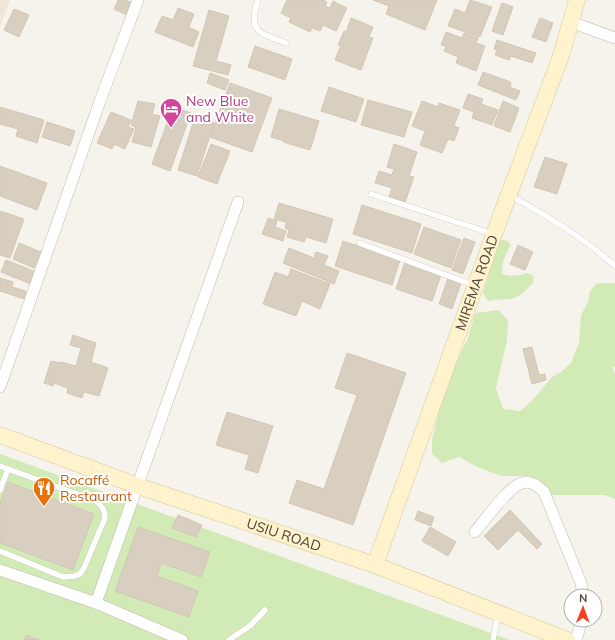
<svg xmlns="http://www.w3.org/2000/svg" width="615" height="640" font-family="Mulish,sans-serif">
<style>
.education{fill:#efe8d6}
.green{fill:#d2eab5}
.building{fill:#d8cfc1;stroke:#d3c7b4}
.lines{fill:none;stroke-linecap:round;stroke-linejoin:round}
.lane-casing{stroke:#c2bbae;stroke-width:6}
.street-casing{stroke:#c2bbae;stroke-width:12}
.secondary-casing{stroke:#d6c79b;stroke-width:17}
.lane{stroke:#fff;stroke-width:5.5}
.street{stroke:#fff;stroke-width:11}
.secondary{stroke:#fff3cd;stroke-width:16}
.labels{text-anchor:middle;dominant-baseline:central;stroke-width:4;stroke-linejoin:round;paint-order:stroke}
.hotel-label{font-size:14px;fill:#b23c85;stroke:#fff;text-anchor:start}
.street-label{font-size:14px;fill:#4b4439;stroke:#fff}
.food-label{font-size:14px;fill:#c56008;stroke:#fff;text-anchor:start}
</style>
<rect width="100%" height="100%" fill="#f6f3ec"/>
<path class="education" d="M0,0h10l-10,27z"/>
<g class="green">
<path d="M503,240l5,1 3,4c-5,7 -10,20 -9,29 8,3 17,2 25,-1l7,3 -1,7c-6,6 -14,15 -23,16 -8,1 -15,0 -22,2l-5,-8 16,-52z"/>
<path d="M597,283h18v84h-3l3,7v125l-10,-4h-64l-11,-19h-28l-25,-9 -18,-10 -17,6 -10,-9v-15l9,-35 15,-41 12,-25 7,-25 23,-3 10,11 -1,19 -11,48 7,21 17,2 13,-11 18,-22 11,-7 9,-8 8,-20 2,-28 7,-13 2,-11z"/>
<path d="M0,454l510,186h-510z"/>
</g>
<g class="building">
<path d="M118,0h8l6,3 -5,12 -13,-6z"/>
<path d="M287,0h36l4,2 -2,4 5,2 3,-7 14,7 -11,23 -13,-6 -3,6 -8,-3 -2,4 -21,-10 2,-4 -10,-5z"/>
<path d="M373,0h64l-12,30 -39,-16 3,-8z"/>
<path d="M470,0l22,7 -12,30 -32,-11 7,-17 10,4z"/>
<path d="M502,3l11,4 -10,28 -11,-4z"/>
<path d="M178,8l16,6 -5,13 10,5 -6,15 -38,-15 7,-16 11,4z"/>
<path d="M14,9l15,6 -10,22 -15,-7z"/>
<path d="M209,10l20,6 -13,45 15,4 -3,10 -35,-9z"/>
<path d="M351,18l22,9 -4,10 4,1 -12,32 -26,-10 6,-15h-3l6,-14 2,1z"/>
<path d="M540,18l13,5 -7,19 -14,-5z"/>
<path d="M446,32l16,6 2,-5 14,5 -2,5 9,3 -9,25 -20,-8 2,-6 -14,-6 2,-5 -5,-1z"/>
<path d="M497,40l39,13 -4,10 -21,-7 -2,4 -14,-5 2,-5 -3,-1z"/>
<path d="M255,46l37,13 -7,21 -37,-13z"/>
<path d="M483,72l28,10 -1,5 10,4 -4,9 -38,-15z"/>
<path d="M210,73l19,7 -4,10 -18,-7z"/>
<path d="M230,83l42,15 -20,54 -42,-15z"/>
<path d="M329,87l35,12 -8,23 -35,-11z"/>
<path d="M468,94l15,5 -2,5 17,6 -6,15 -20,-7 2,-6 -11,-4z"/>
<path d="M368,100l44,12 -8,25 -43,-12z"/>
<path d="M138,101l17,3 -3,10 8,2 -9,31 -19,-5 4,-14 -5,-3z"/>
<path d="M422,101l16,6 1,-4 21,7 -6,16 5,2 -5,13 -6,-2 -6,14 -22,-8 5,-14 -13,-5z"/>
<path d="M503,101l16,7 -9,24 -16,-6z"/>
<path d="M0,107l44,13 -7,23 -21,-7 2,-7 -18,-5z"/>
<path d="M173,107l18,6 -21,58 -18,-7z"/>
<path d="M279,109l40,12 -9,29 -27,-8 1,-1 -13,-4z"/>
<path d="M111,112l20,8 -3,7 6,2 -9,20 -11,-5 -2,5 -15,-6z"/>
<path d="M195,117l19,6 -17,53 -19,-6z"/>
<path d="M47,122l28,9 -5,15 -28,-9z"/>
<path d="M211,144l19,7 -13,33 -19,-7z"/>
<path d="M394,144l23,8 -8,24 5,1 -9,25 -16,-5 3,-9 -17,-5 4,-12 13,4 2,-6 -7,-2z"/>
<path d="M545,157l22,7 -10,30 -23,-7z"/>
<path d="M0,166l47,17 -10,27 -37,-14z"/>
<path d="M279,203l54,16 -7,24 -20,-6 -2,5 -17,-5 2,-7 -4,-2 1,-6 -12,-3z"/>
<path d="M362,205l59,19 -9,29 -59,-19z"/>
<path d="M0,211l24,8 -14,39 -10,-3z"/>
<path d="M268,218l9,3 -2,6 11,4 -3,10 -21,-7z"/>
<path d="M424,227l37,13 -10,28 -37,-14z"/>
<path d="M464,238l11,4 -12,32 -11,-4z"/>
<path d="M343,241l57,19 -8,25 -57,-19z"/>
<path d="M19,243l22,9 -7,16 -21,-9z"/>
<path d="M518,245l15,7 -8,18 -15,-6z"/>
<path d="M289,248l25,10 2,-6 12,4 -4,9 15,6 -5,13 -51,-21z"/>
<path d="M6,260l30,12 -5,12 -30,-12z"/>
<path d="M405,262l36,13 -9,26 -36,-12z"/>
<path d="M291,269l39,15 -10,25 -18,-8 -6,15 -33,-12 12,-32 13,5z"/>
<path d="M0,278l13,4 -1,5 14,4 -2,8 -24,-8z"/>
<path d="M448,278l13,5 -9,26 -13,-5z"/>
<path d="M73,335l23,8 -5,19 17,6 -9,28 -15,-4 -2,6 -15,-5 1,-5 -14,-5 -1,3 -9,-3 7,-22 9,2 1,-1 15,4 5,-18 -11,-3z"/>
<path d="M532,347l7,28 6,-1 1,6 -14,4 -9,-35z"/>
<path d="M347,353l59,20 -53,152 -64,-22 8,-23 27,9 33,-94 -22,-7z"/>
<path d="M227,412l46,14 -15,47 -13,-4 4,-14 -33,-10z"/>
<path d="M8,482l86,32 -21,56 -73,-27v-40z"/>
<path d="M510,510l32,34 -5,5 -19,-19 -20,20 -14,-14z"/>
<path d="M418,511l16,6 -3,9 -16,-6z"/>
<path d="M178,515l24,10 -6,12 -24,-9z"/>
<path d="M138,527l72,25 -9,25 -40,-14 -4,13 41,15 -9,26 -74,-26z"/>
<path d="M430,527l26,15 -8,14 -26,-15z"/>
<path d="M26,635l13,5h-15z"/>
</g>
<g class="lines">
<g class="lane-casing">
<g id="lane">
<path d="M258,0c-11,32 1,33 28,43"/>
<path d="M371,194l122,40"/>
<path d="M509,195c37,20 75,43 106,71"/>
<path d="M359,243l114,42"/>
<path d="M0,466l96,35c6,5 9,9 9,17l-21,50 -4,6 -5,2 -12,1 -63,-26"/>
<path d="M0,490l8,-21"/>
<path d="M229,640l22,-15 14,-15"/>
<path d="M493,640l5,-25"/>
</g>
</g>
<g class="street-casing">
<g id="street">
<path d="M571,22l44,16"/>
<path d="M0,387l100,-286 38,-101"/>
<path d="M475,532c10,-12 33,-45 47,-49 9,-3 16,3 22,9l37,91 2,13"/>
<path d="M0,570l96,33 142,-401"/>
<path d="M96,603l86,37"/>
<path d="M576,640l6,-20"/>
</g>
</g>
<g class="secondary-casing">
<g id="secondary">
<path id="s1" d="M0,435l138,51 237,79 192,75"/>
<path id="s2" d="M375,565l119,-331 67,-178 16,-56"/>
</g>
</g>
<use href="#lane" class="lane"/>
<use href="#street" class="street"/>
<use href="#secondary" class="secondary"/>
</g>
<defs>
<g id="hotel-pin" transform="scale(1.15)"><path d="M0 17L-7.5 6A9.5 9.5 0 1 1 7.5 6Z" fill="#d1479c" stroke="#fff"/><path d="M-6-4.5h1.5V1H6V5H4.5V3h-9V5H-6ZM-4 0a1.8 1.8 0 1 1 3.6 0ZM.5 0V-2.5h3Q6-2.5 6 0Z" fill="#fff"/></g>
<g id="restaurant-pin" transform="scale(1.15)"><path d="M0 17L-7.5 6A9.5 9.5 0 1 1 7.5 6Z" fill="#e8710a" stroke="#fff"/><path d="M-5-6h1v4h1v-4h1v4h1v-4h1v5L-1.5 .5V6h-2V.5L-5-1ZM5-6V6H3V1.5H1.5Q1.5-4 5-6Z" fill="#fff"/></g>
</defs>
<g fill-rule="evenodd">
<use href="#hotel-pin" x="171" y="109"/>
<use href="#restaurant-pin" x="44" y="488"/>
</g>
<g class="labels">
<g class="hotel-label">
<text x="186" y="101">New Blue<tspan x="186" dy="16">and White</tspan></text>
</g>
<g class="street-label">
<text stroke="none"><textPath href="#s2" startOffset="300">MIREMA ROAD</textPath></text>
<text stroke="none"><textPath href="#s1" startOffset="301">USIU ROAD</textPath></text>
</g>
<g class="food-label">
<text x="60" y="480">Rocaffé<tspan x="60" dy="16">Restaurant</tspan></text>
</g>
</g>
<g transform="translate(583 608) rotate(1)"><circle r="19" fill="#ffffff" stroke="#b7b4b0"/>
<path d="M0-3L7 15L0 10L-7 15Z" fill="#fc3f1d"/>
<text y="-6" font-size="11" font-weight="bold" text-anchor="middle" fill="#4b4439">N</text>
</g>
</svg>
